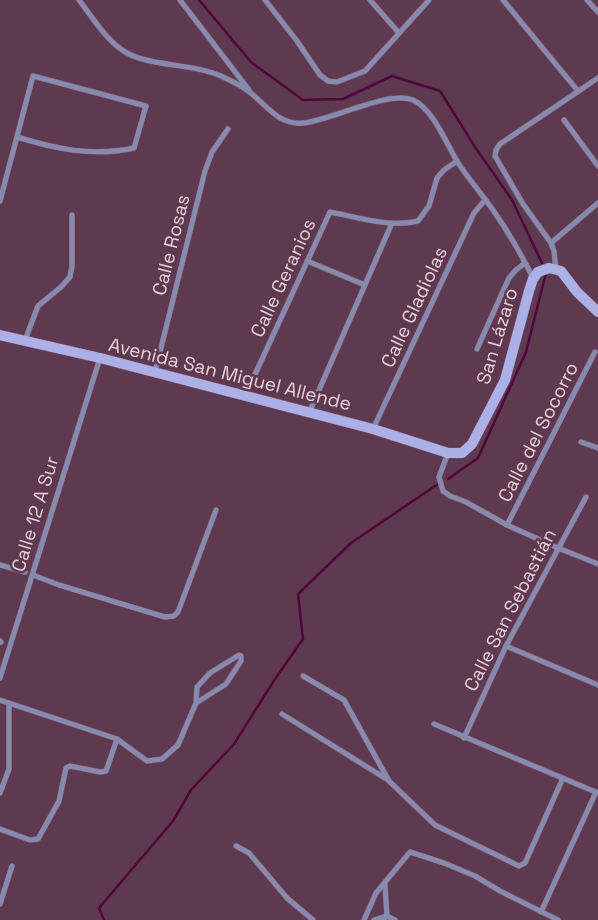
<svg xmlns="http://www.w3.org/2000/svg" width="598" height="920" font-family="'Space Grotesk',sans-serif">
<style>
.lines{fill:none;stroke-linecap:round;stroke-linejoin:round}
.stream{stroke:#4f063b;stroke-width:2.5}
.minor-casing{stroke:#79576c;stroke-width:6}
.secondary-casing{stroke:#79576c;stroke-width:11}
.minor{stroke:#888aad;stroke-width:5}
.secondary{stroke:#adafe7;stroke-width:10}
.labels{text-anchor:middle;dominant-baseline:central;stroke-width:5;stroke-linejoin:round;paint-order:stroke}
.street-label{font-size:19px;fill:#e7cfdd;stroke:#5e3950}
</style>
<rect width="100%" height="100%" fill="#5e3950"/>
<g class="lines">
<g class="stream">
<path d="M199,0l52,62 52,38 40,-1 49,-23 48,15 35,56 37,53 30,63"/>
<path d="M448,479l30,-21 48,-106 20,-79"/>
<path d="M104,920l-5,-12 74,-87 18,-31 43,-46 41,-65 28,-40 -5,-45 53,-51 87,-59"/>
</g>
<g class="minor-casing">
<g id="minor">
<path d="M79,0c14,18 28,42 48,53 26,14 66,10 96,24 9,4 21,10 29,17 16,13 27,31 51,29 27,-2 85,-33 110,-23 20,9 33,43 44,61 11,18 26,34 38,52 14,20 27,43 38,65"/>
<path d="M180,0l69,90"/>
<path d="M265,0l32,41 23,34 8,6 9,1 28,-11 64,-71"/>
<path d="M370,0l29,33"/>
<path d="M503,0l75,91"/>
<path d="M587,0l11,12"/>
<path d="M564,120l34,46"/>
<path d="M0,201l33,-125 113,30 -12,42c-41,9 -78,1 -117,-11"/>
<path d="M551,243l47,-40"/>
<path d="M307,261l58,24"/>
<path d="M556,270l-2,-19 -3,-8 -28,-39 -28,-48 1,-6 4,-6 98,-66"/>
<path d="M25,340l13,-34 23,-19 9,-10 2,-11v-51"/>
<path d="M477,349l32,-71 7,-8 9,-7"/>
<path d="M155,372l50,-201 7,-19 16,-23"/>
<path d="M245,396l85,-184c27,5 60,16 88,9l11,-15 8,-28 7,-8 13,-9"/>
<path d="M309,413l83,-190"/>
<path d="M373,429l101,-216 11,-13"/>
<path d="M581,442l17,6"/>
<path d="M448,453l-9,24 4,14 7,5 16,6 41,23 51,23 40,16"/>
<path d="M507,525l88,-173"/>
<path d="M0,565l25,7"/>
<path d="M33,575l26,10 106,32 9,-1 4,-4 38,-102"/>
<path d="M0,641l1,1"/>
<path d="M506,646l92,39"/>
<path d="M303,676l41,24 45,81 46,44 84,41 6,-3 38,-85"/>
<path d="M0,678l100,-320"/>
<path d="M0,700l117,39"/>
<path d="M282,714l106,66"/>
<path d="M434,724l164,69"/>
<path d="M464,738l42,-92 80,-149"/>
<path d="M0,793l9,-24v-66"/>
<path d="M0,829l30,11 8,-1 21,-38 7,-33 4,-2 30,6 6,-1 11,-32 30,22 15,-2 16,-14 18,-42 30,-19 15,-23v-5l-2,-1 -29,18 -13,14 -1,16"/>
<path d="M236,846l13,7 38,45 26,22"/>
<path d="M0,904l12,-38"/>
<path d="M541,912l55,-120"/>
<path d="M387,916l8,4"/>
<path d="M364,920l12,-27 34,-41 34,11 31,13 25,15 58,29"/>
<path d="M374,920l12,-4"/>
<path d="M383,920l4,-4 -2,-31"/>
</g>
</g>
<g class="secondary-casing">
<path id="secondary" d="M0,335l100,23 273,71 75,24h14l10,-9 33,-64 24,-89 4,-12 5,-7 11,-4 12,3 16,21 21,20"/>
</g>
<use href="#minor" class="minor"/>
<use href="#secondary" class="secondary"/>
</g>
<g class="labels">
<g class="street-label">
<text transform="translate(171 245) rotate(-76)">Calle Rosas</text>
<text transform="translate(283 278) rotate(-65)">Calle Geranios</text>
<text transform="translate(414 307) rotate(-65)">Calle Gladiolas</text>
<text transform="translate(497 336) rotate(-73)">San Lázaro</text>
<text transform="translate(230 374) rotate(14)">Avenida San Miguel Allende</text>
<text transform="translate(538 432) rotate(-63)">Calle del Socorro</text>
<text transform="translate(35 514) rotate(-73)">Calle 12 A Sur</text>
<text transform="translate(510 610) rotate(-63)">Calle San Sebastián</text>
</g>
</g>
</svg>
